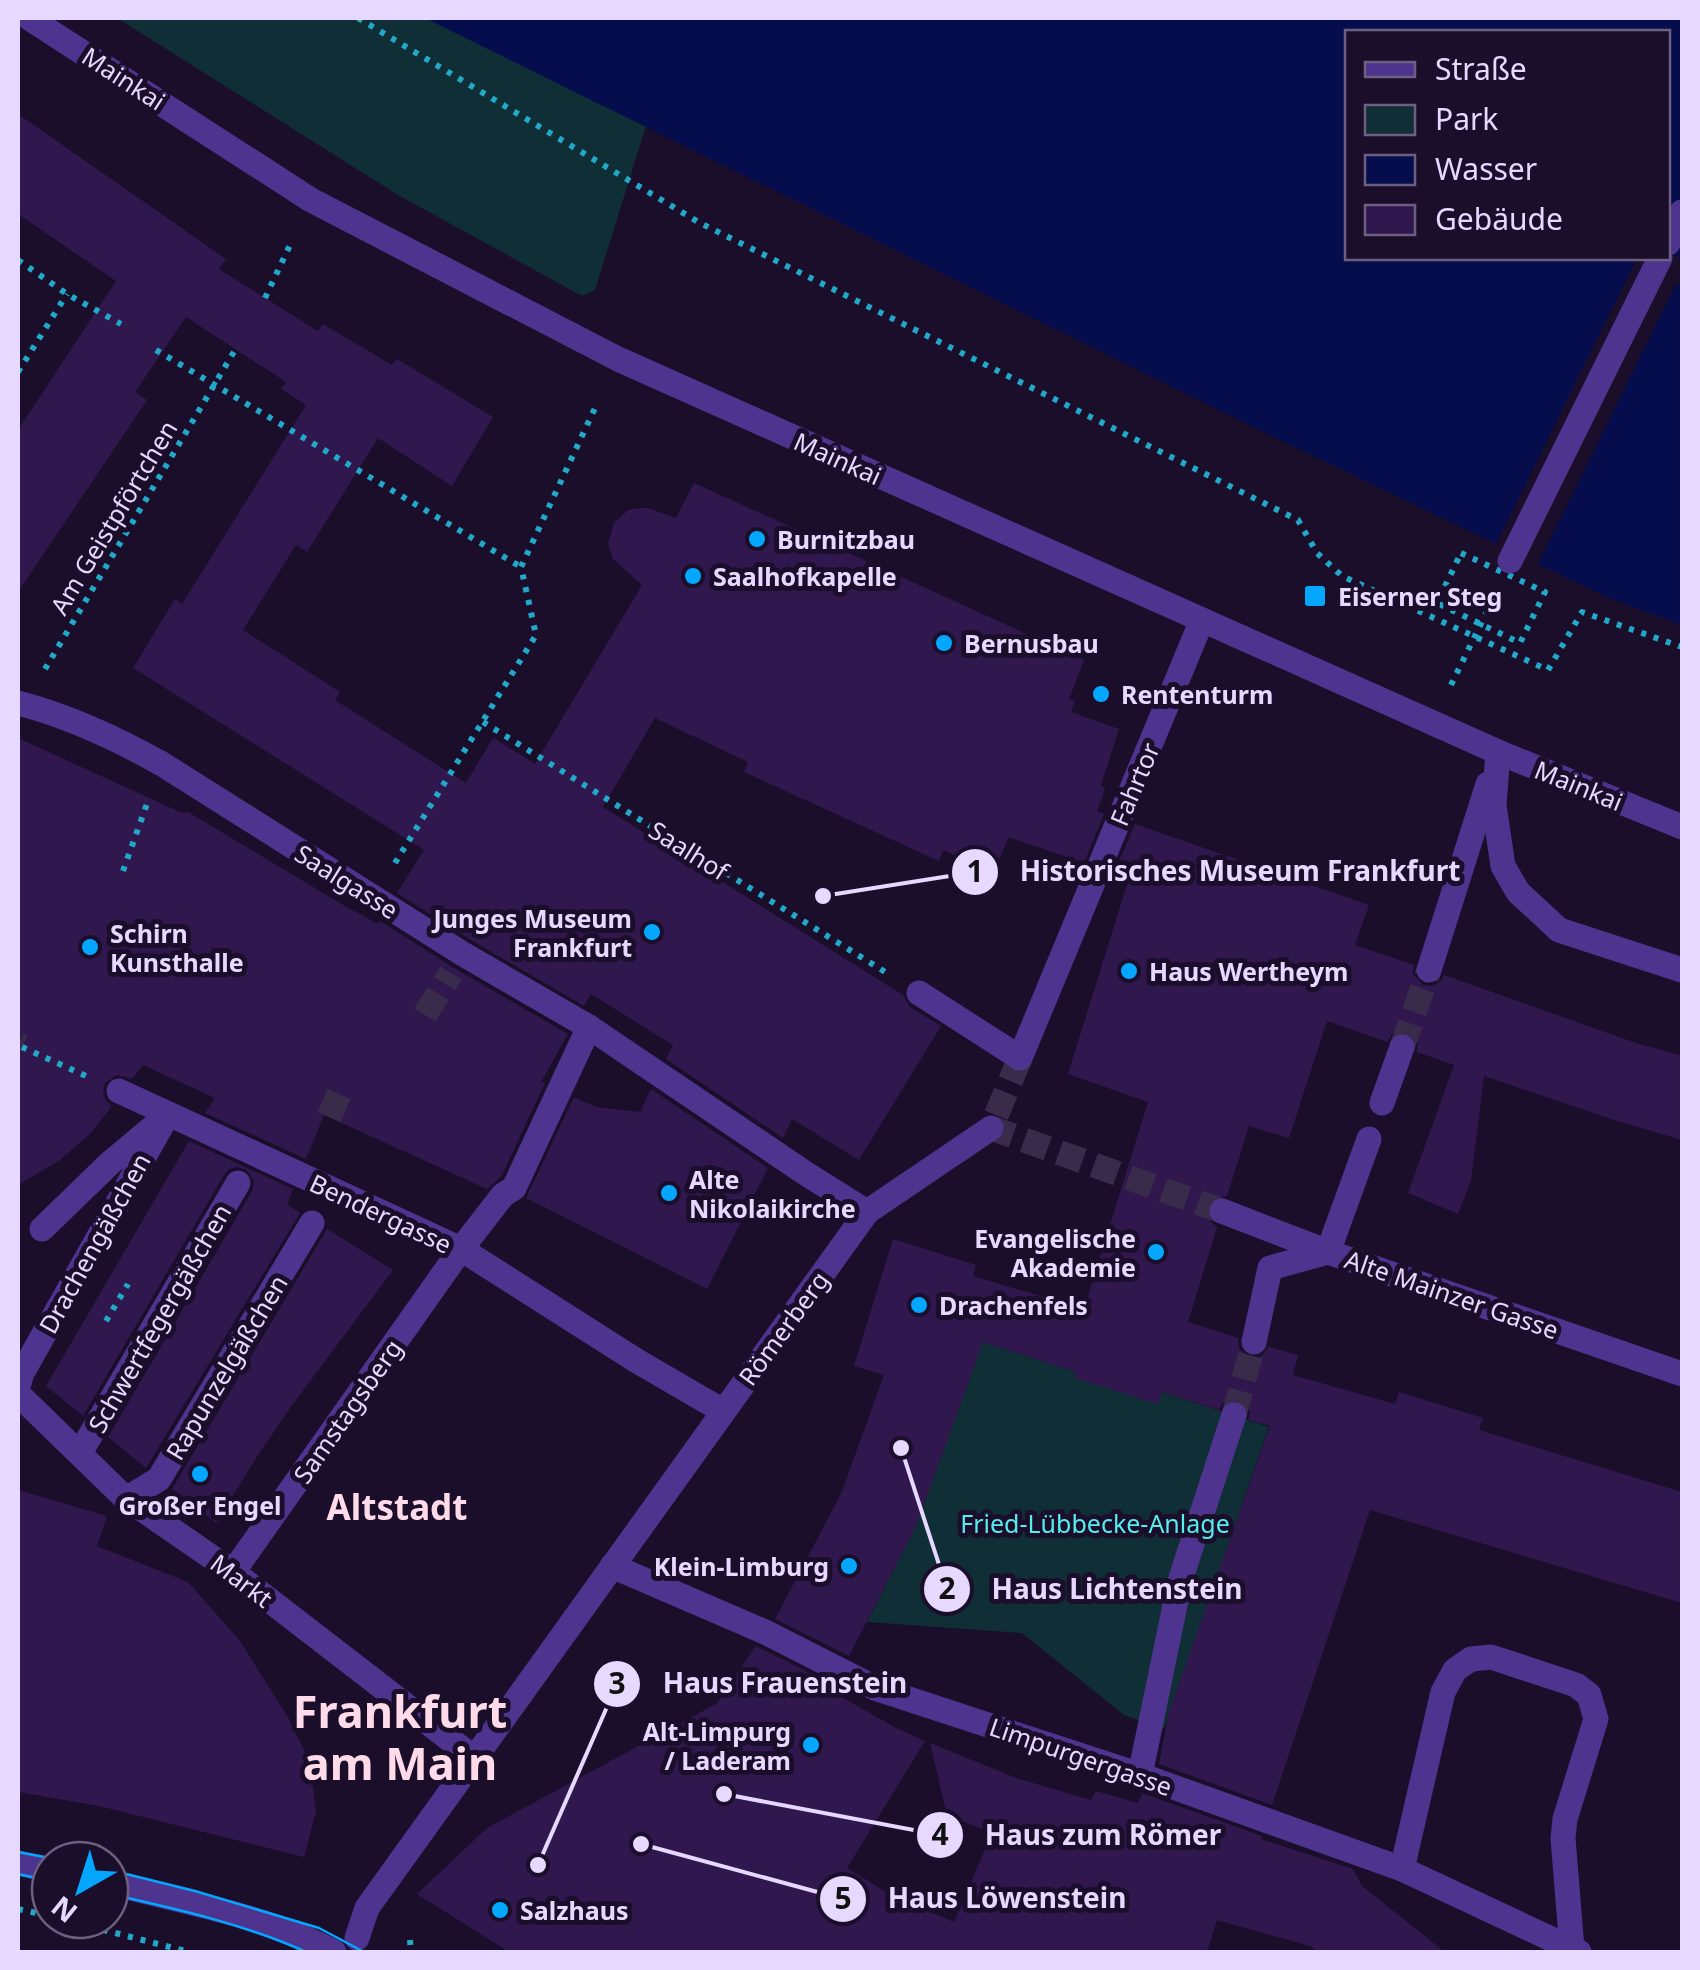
<svg xmlns="http://www.w3.org/2000/svg" width="1700" height="1970" font-family="'Noto Sans',sans-serif">
<style>
.green{fill:#102e36}
.water{fill:#050d4d}
.pier{fill:#1a0e2b}
.building{fill:#30184e}
.lines{fill:none;stroke-linecap:round;stroke-linejoin:round}
.minor-tunnel{stroke:#392c4b;stroke-width:25;stroke-dasharray:25 12;stroke-linecap:butt}
.path{stroke:#22a9c9;stroke-width:6;stroke-dasharray:5 8;stroke-linecap:butt}
.minor{stroke:#4e348f;stroke-width:25}
.tram{stroke:#04a7ff;stroke-width:2.5}
.poi-dot{fill:#04a7ff;stroke:#1a0e2b;stroke-width:4}
.labels{text-anchor:middle;dominant-baseline:central;stroke-width:10;stroke-linejoin:round;paint-order:stroke}
.street-label{font-size:25px;fill:#e6d8ff;stroke:#1a0e2b}
.poi-label{font-size:25px;font-weight:bold;fill:#e6d8ff;stroke:#1a0e2b;text-anchor:start}
.park-label{font-size:25px;fill:#56eded;stroke:#1a0e2b}
.district-label{font-size:35px;font-weight:bold;fill:#ffdae8;stroke:#1a0e2b}
.town-label{font-size:45px;font-weight:bold;fill:#ffdae8;stroke:#1a0e2b}
.leader{fill:none;stroke:#e6d8ff;stroke-width:4}
.callout-dot{fill:#e6d8ff;stroke:#1a0e2b;stroke-width:4}
.mark-label{font-size:30px;text-anchor:middle;font-weight:bold;fill:#111}
.callout-label{font-size:28px;text-anchor:middle;font-weight:bold;fill:#e6d8ff;stroke:#1a0e2b;stroke-width:10;stroke-linejoin:round;paint-order:stroke}
</style>
<rect width="100%" height="100%" fill="#1a0e2b"/>
<g class="green">
<path d="M117,18h315l214,108 -51,164 -13,6 -184,-101z"/>
<path d="M955,1333l121,39 -1,6 82,25 5,-11 107,35 -105,302 -40,-14 -102,-82 -155,-11 49,-96 45,-124z"/>
</g>
<path class="water" d="M425,18h1257v241l-14,-8v-219h-320v226h282l4,5 41,22 7,-1v341l-73,-27 -327,-157z"/>
<path class="pier" d="M1637,258l41,22 -142,288 -42,-20z"/>
<g class="building">
<path d="M18,114l208,145 -7,10 99,62 5,-7 69,41 5,-6 96,58 -41,69 -74,-48 -71,114 -11,-7 -53,85 97,62 -5,8 131,83 27,-45 42,26 107,-179 -29,-26 -5,-15 6,-21 14,-13 13,-2h7l28,10 18,-35 390,177 -15,39 6,2 -4,11 48,17 -18,56 4,4 -8,22 7,3 -20,49 -75,-26 -15,34 -51,-21 -4,11 -195,-89 4,-10 -93,-44 -52,89 300,188 7,12 31,19 -82,134 -67,-41 -9,19 -117,-79 7,-14 -82,-51 -7,12 -113,-66 -74,-47 27,-43 -291,-182 42,-69 7,5 124,-199 -25,-16 5,-7 -100,-65 -51,75 12,8 -129,192v-162l98,-149 -98,-67z"/>
<path d="M18,738l164,75 6,-1 155,93 35,19 2,-3 74,47 114,66 -27,48 4,1 -44,94 -14,12 -163,-74 -18,44 -101,-46 10,-15 -72,-33 -11,14 -15,-4 -12,8 -2,10 3,8 6,5 -23,29 -29,25 -42,25z"/>
<path d="M1135,824l234,81 -14,40 59,20 -1,9 10,11 10,1 8,-5 3,-6 192,68 46,13v84l-71,-21 -127,-43 -13,105 -13,33 -50,-21 46,-128 -37,-13 1,-9 -10,-11 -10,-1 -7,4 -4,7 -60,-21 -38,117 -40,-12 -22,70 -14,2 -6,8 2,14 8,7 -29,95 50,16 1,10 11,10 10,-1 9,-10 29,8 -5,20 102,29 4,-12 84,26 -4,12 203,62v111l-312,-93 -98,295 -113,-41 10,-52 101,-286 -21,-6 1,-9 -10,-11 -10,-1 -8,5 -3,6 -57,-18 -4,12 -84,-26 2,-6 -93,-30 -67,184 -67,130 -74,-37 66,-125 43,-119 -30,-9 39,-127 83,26 -3,11 111,33 64,-207 -80,-28 61,-196 -15,-5z"/>
<path d="M651,1089l117,79 -61,121 -181,-91 48,-101 22,10 44,5z"/>
<path d="M189,1141l104,48 -6,15 13,9 -154,255 -38,-31 144,-246 2,-9 -7,-12 -10,-3 -8,2 -5,6 -141,241 -37,-30z"/>
<path d="M327,1229l66,41 -103,138 -32,47 -42,68 -44,-34z"/>
<path d="M18,1490l89,26 -10,30 91,36 52,59 49,78 21,44 6,48 -12,46 -205,-51 -81,-14z"/>
<path d="M756,1646l78,39 -3,6 65,37 29,13 -78,127 49,30 58,24 38,-89 -45,-18 -17,-72 86,35 75,22 5,-9 42,12 4,-10 120,43 -1,3 92,30 9,17 83,66h-127l-8,-6 -93,-26 -10,32h-698l-92,-58 70,-66 229,-124z"/>
</g>
<g class="lines">
<g class="minor-tunnel">
<path d="M425,1015l26,-42"/>
<path d="M18,1045l4,2"/>
<path d="M1402,1047l27,-77"/>
<path d="M1020,1058l-29,70 231,83"/>
<path d="M329,1117l11,-25"/>
<path d="M1234,1415l20,-73"/>
</g>
<g class="path">
<path d="M358,18l342,205 598,297 19,33 25,23 206,94 34,-58 100,35"/>
<path d="M18,260l49,34 54,30"/>
<path d="M265,298l25,-53"/>
<path d="M156,350l365,217"/>
<path d="M18,372l49,-78"/>
<path d="M1461,553l84,39 -25,51 -83,-40z"/>
<path d="M45,669l190,-319"/>
<path d="M1451,685l43,-88"/>
<path d="M483,722l407,253"/>
<path d="M395,863l141,-228 -15,-68 74,-159"/>
<path d="M123,871l25,-70"/>
<path d="M22,1047l64,29"/>
<path d="M106,1321l22,-37"/>
<path d="M18,1909l32,7"/>
<path d="M65,1920l124,32"/>
<path d="M410,1940l1,12"/>
</g>
<g class="minor">
<path d="M29,18l282,182 307,159 880,393 184,75"/>
<path d="M1668,243l14,-31"/>
<path d="M1510,561l150,-303"/>
<path d="M18,703c50,13 98,35 144,61l301,190 126,73 216,146 62,39"/>
<path d="M1498,752l-4,53 9,61 15,26 41,38 123,40"/>
<path d="M1429,970l59,-186"/>
<path d="M919,993l101,65 182,-438"/>
<path d="M119,1091l342,158 176,112 86,50"/>
<path d="M1382,1103l20,-56"/>
<path d="M1222,1211l106,41 354,122"/>
<path d="M42,1229l68,-66 43,-36"/>
<path d="M1328,1252l41,-113"/>
<path d="M1254,1342l16,-74 58,-16"/>
<path d="M18,1386l4,-13 146,-259"/>
<path d="M18,1394l105,102 110,76 241,186"/>
<path d="M80,1453l158,-270"/>
<path d="M128,1498l31,-19 153,-256"/>
<path d="M612,1566l153,66 110,56 265,87 262,94 177,83"/>
<path d="M233,1572l228,-323 42,-54 11,-7 75,-161"/>
<path d="M1140,1775l40,-194 54,-166"/>
<path d="M18,1863l32,7"/>
<path d="M1402,1869l41,-177 12,-22 16,-11 20,-2 85,28 13,10 7,24 -31,100 -2,19 9,111"/>
<path d="M110,1883c73,19 158,33 224,69"/>
<path d="M357,1938l10,-30 500,-696 124,-84"/>
</g>
<g class="tram">
<path d="M18,1852l42,8"/>
<path d="M110,1870l85,21 124,37 45,24"/>
<path d="M18,1874l32,7"/>
<path d="M110,1894c67,15 134,30 196,58"/>
</g>
</g>
<g class="poi-dot">
<circle cx="757" cy="539" r="10"/>
<circle cx="693" cy="576" r="10"/>
<rect x="1303" y="584" width="24" height="24" rx="5"/>
<circle cx="944" cy="643" r="10"/>
<circle cx="1101" cy="694" r="10"/>
<circle cx="652" cy="932" r="10"/>
<circle cx="90" cy="947" r="10"/>
<circle cx="1129" cy="971" r="10"/>
<circle cx="669" cy="1193" r="10"/>
<circle cx="1156" cy="1252" r="10"/>
<circle cx="919" cy="1305" r="10"/>
<circle cx="200" cy="1474" r="10"/>
<circle cx="849" cy="1566" r="10"/>
<circle cx="811" cy="1745" r="10"/>
<circle cx="500" cy="1910" r="10"/>
</g>
<g class="labels">
<g class="street-label">
<text transform="translate(124 78) rotate(33)">Mainkai</text>
<text transform="translate(838 458) rotate(24)">Mainkai</text>
<text transform="translate(113 517) rotate(-59)">Am Geistpförtchen</text>
<text transform="translate(1134 784) rotate(-67)">Fahrtor</text>
<text transform="translate(1579 785) rotate(22)">Mainkai</text>
<text transform="translate(689 850) rotate(32)">Saalhof</text>
<text transform="translate(347 881) rotate(32)">Saalgasse</text>
<text transform="translate(381 1213) rotate(25)">Bendergasse</text>
<text transform="translate(94 1243) rotate(-61)">Drachengäßchen</text>
<text transform="translate(1452 1294) rotate(19)">Alte Mainzer Gasse</text>
<text transform="translate(159 1318) rotate(-60)">Schwertfegergäßchen</text>
<text transform="translate(783 1328) rotate(-54)">Römerberg</text>
<text transform="translate(226 1367) rotate(-59)">Rapunzelgäßchen</text>
<text transform="translate(347 1411) rotate(-55)">Samstagsberg</text>
<text transform="translate(242 1580) rotate(37)">Markt</text>
<text transform="translate(1081 1756) rotate(19)">Limpurgergasse</text>
</g>
<g class="poi-label">
<text x="777" y="539">Burnitzbau</text>
<text x="713" y="576">Saalhofkapelle</text>
<text x="1338" y="596">Eiserner Steg</text>
<text x="964" y="643">Bernusbau</text>
<text x="1121" y="694">Rententurm</text>
<text x="632" y="918" text-anchor="end">Junges Museum<tspan x="632" dy="29">Frankfurt</tspan></text>
<text x="110" y="933">Schirn<tspan x="110" dy="29">Kunsthalle</tspan></text>
<text x="1149" y="971">Haus Wertheym</text>
<text x="689" y="1179">Alte<tspan x="689" dy="29">Nikolaikirche</tspan></text>
<text x="1136" y="1238" text-anchor="end">Evangelische<tspan x="1136" dy="29">Akademie</tspan></text>
<text x="939" y="1305">Drachenfels</text>
<text x="200" y="1505" text-anchor="middle">Großer Engel</text>
<text x="829" y="1566" text-anchor="end">Klein-Limburg</text>
<text x="791" y="1731" text-anchor="end">Alt-Limpurg<tspan x="791" dy="29">/ Laderam</tspan></text>
<text x="520" y="1910">Salzhaus</text>
</g>
<g class="park-label">
<text x="1095" y="1523">Fried-Lübbecke-Anlage</text>
</g>
<g class="district-label">
<text x="397" y="1506">Altstadt</text>
</g>
<g class="town-label">
<text x="400" y="1710">Frankfurt<tspan x="400" dy="52">am Main</tspan></text>
</g>
</g>
<path class="leader" d="M823 896L975 872M901 1448L947 1589M538 1865L617 1684M724 1794L940 1835M641 1844L843 1899"/>
<g class="callout-dot">
<circle cx="823" cy="896" r="10"/>
<circle cx="901" cy="1448" r="10"/>
<circle cx="538" cy="1865" r="10"/>
<circle cx="724" cy="1794" r="10"/>
<circle cx="641" cy="1844" r="10"/>
<circle cx="975" cy="872" r="25"/>
<circle cx="947" cy="1589" r="25"/>
<circle cx="617" cy="1684" r="25"/>
<circle cx="940" cy="1835" r="25"/>
<circle cx="843" cy="1899" r="25"/>
</g>
<g class="mark-label">
<text x="975" y="882">1</text>
<text x="947" y="1599">2</text>
<text x="617" y="1694">3</text>
<text x="940" y="1845">4</text>
<text x="843" y="1909">5</text>
</g>
<g class="callout-label">
<text x="1240" y="881">Historisches Museum Frankfurt</text>
<text x="1117" y="1599">Haus Lichtenstein</text>
<text x="785" y="1693">Haus Frauenstein</text>
<text x="1103" y="1845">Haus zum Römer</text>
<text x="1007" y="1908">Haus Löwenstein</text>
</g>
<rect width="1700" height="1970" fill="none" stroke="#e6d8ff" stroke-width="40"/>
<rect x="1345" y="30" width="325" height="230" fill="#1a0e2b" stroke="#6c5f80" stroke-width="2.5"/>
<rect x="1365" y="62" width="50" height="15" fill="#4e348f" stroke="#6c5f80" stroke-width="2.5"/>
<text x="1435" y="80" font-size="30" fill="#e6d8ff">Straße</text>
<rect x="1365" y="105" width="50" height="30" fill="#102e36" stroke="#6c5f80" stroke-width="2.5"/>
<text x="1435" y="130" font-size="30" fill="#e6d8ff">Park</text>
<rect x="1365" y="155" width="50" height="30" fill="#050d4d" stroke="#6c5f80" stroke-width="2.5"/>
<text x="1435" y="180" font-size="30" fill="#e6d8ff">Wasser</text>
<rect x="1365" y="205" width="50" height="30" fill="#30184e" stroke="#6c5f80" stroke-width="2.5"/>
<text x="1435" y="230" font-size="30" fill="#e6d8ff">Gebäude</text>
<g transform="translate(80 1890) rotate(219)"><circle r="48" fill="#1a0e2b" stroke="#6c5f80" stroke-width="2.5"/>
<path d="M0-8L18 38L0 25L-18 38Z" fill="#04a7ff"/>
<text y="-15" font-size="28" font-weight="bold" text-anchor="middle" fill="#e6d8ff">N</text>
</g>
</svg>
